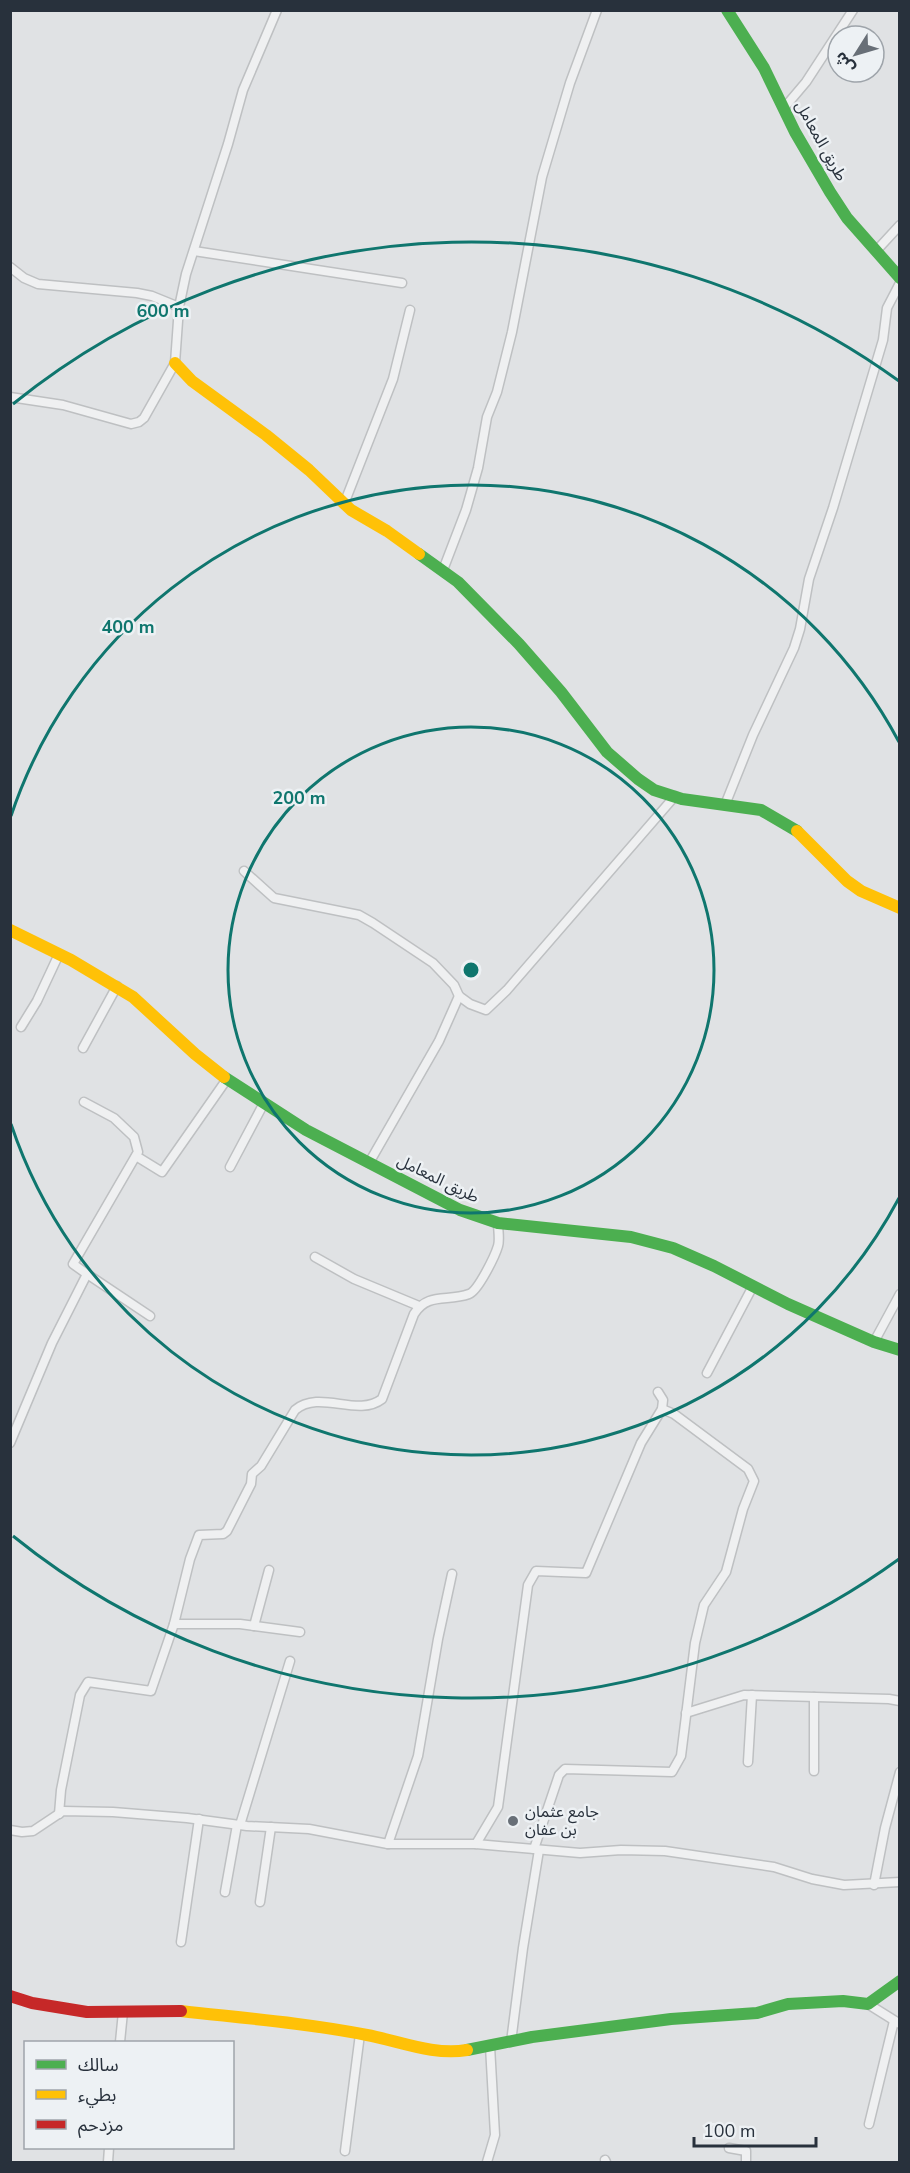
<svg xmlns="http://www.w3.org/2000/svg" width="910" height="2173" font-family="'Nunito Sans','Noto Sans Arabic',sans-serif">
<style>
.lines{fill:none;stroke-linecap:round;stroke-linejoin:round}
.street-casing{stroke:#bec0c2;stroke-width:11}
.street{stroke:#eff0f1;stroke-width:8}
.fast{stroke:#4caf50;stroke-width:12}
.slow{stroke:#ffc107;stroke-width:12}
.jam{stroke:#c62828;stroke-width:12}
.ring{fill:none;stroke:#0f766e;stroke-width:3}
.poi-dot{fill:#686f77;stroke:#edf1f4;stroke-width:2}
.labels{text-anchor:middle;dominant-baseline:central;stroke-width:5;stroke-linejoin:round;paint-order:stroke}
.street-label{font-size:16px;fill:#28313c;stroke:#edf1f4}
.poi-label{font-size:16px;fill:#28313c;stroke:#edf1f4;text-anchor:start}
.centre{fill:#0f766e;stroke:#edf1f4;stroke-width:3}
.ring-label{font-size:18px;text-anchor:middle;font-weight:bold;fill:#0f766e;stroke:#edf1f4;stroke-width:5;stroke-linejoin:round;paint-order:stroke}
</style>
<rect width="100%" height="100%" fill="#e0e2e4"/>
<g class="lines">
<g class="street-casing">
<g id="street">
<path d="M784,108l22,-26 47,-72"/>
<path d="M194,251l208,32"/>
<path d="M876,251l24,-26"/>
<path d="M10,267l14,11 14,6 99,9 15,3 27,11"/>
<path d="M10,397l53,8 68,19 8,-2 5,-4 31,-55 4,-56 7,-33 42,-130 15,-54 34,-80"/>
<path d="M344,504l49,-125 17,-69"/>
<path d="M443,570l23,-60 12,-42 9,-51 10,-25 15,-60 30,-155 28,-94 27,-73"/>
<path d="M725,805l28,-70 41,-87 6,-19 9,-50 24,-71 50,-168 4,-32 13,-25"/>
<path d="M244,871l30,27 85,17 14,8 60,40 21,22 5,11 11,8 16,6 21,-20 168,-194"/>
<path d="M21,1027l16,-26 22,-47"/>
<path d="M83,1048l34,-62"/>
<path d="M136,1156l26,16 65,-93"/>
<path d="M369,1163l70,-122 20,-45"/>
<path d="M230,1167l34,-64"/>
<path d="M315,1257l39,22 65,27"/>
<path d="M87,1274l63,42"/>
<path d="M874,1342l26,-48"/>
<path d="M707,1373l46,-87"/>
<path d="M10,1443l42,-100 35,-69 -14,-10 65,-112 -4,-15 -20,-19 -30,-16"/>
<path d="M174,1624l16,-65 9,-24 24,-1 4,-3 24,-47 1,-10 9,-8 34,-56c25,-21 62,8 87,-11l32,-85c14,-22 33,-12 55,-20 9,-3 26,-38 29,-48 2,-6 0,-16 0,-23"/>
<path d="M254,1626l15,-56"/>
<path d="M686,1713l58,-18 145,4 11,2"/>
<path d="M748,1762l4,-67"/>
<path d="M814,1771v-74"/>
<path d="M59,1814l2,-24 19,-95 8,-13 63,9 23,-67h66l60,8"/>
<path d="M240,1825l50,-164"/>
<path d="M10,1830l12,2 11,-1 30,-20 50,1 74,6 60,8 62,3 79,15h88l104,9 41,-3 44,1 109,16 38,12 32,6 56,-3"/>
<path d="M388,1844l30,-88 20,-117 14,-65"/>
<path d="M476,1844l22,-37 30,-222 8,-14 50,2 55,-130 21,-34 1,-9 -5,-8"/>
<path d="M534,1849l25,-74 6,-6 107,3 9,-16 14,-113 9,-38 22,-33 17,-63 11,-28 -6,-12 -74,-55 -12,-5"/>
<path d="M874,1885l11,-57 15,-56"/>
<path d="M225,1892l12,-67"/>
<path d="M260,1902l11,-75"/>
<path d="M181,1942l18,-123"/>
<path d="M868,2004l32,20"/>
<path d="M120,2042l3,-30"/>
<path d="M511,2042l12,-94 16,-98"/>
<path d="M869,2124l25,-103"/>
<path d="M729,2148l17,3v11"/>
<path d="M345,2151l15,-117"/>
<path d="M605,2160l1,2"/>
<path d="M108,2162l1,-14"/>
<path d="M487,2162l8,-27 -5,-89"/>
</g>
</g>
<use href="#street" class="street"/>
<g class="fast">
<path d="M727,10l37,58 31,64 35,60 17,26 53,60"/>
<path d="M419,554l39,28 61,62 42,48 46,60 31,27 16,11 28,9 79,11 36,21"/>
<path d="M224,1077l82,53 154,80 38,13 133,14 42,11 41,18 74,38 86,38 26,8"/>
<path d="M467,2050l65,-13 139,-18 86,-6 31,-9 55,-3 25,3 32,-23"/>
</g>
<g class="slow">
<path d="M175,363l17,18 74,54 43,35 42,40 36,21 32,23"/>
<path d="M797,831l50,50 14,10 39,17"/>
<path d="M10,930l61,30 62,37 62,57 29,23"/>
<path d="M181,2011c62,7 125,12 186,24 32,6 67,21 100,15"/>
</g>
<path class="jam" d="M10,1996l22,7 55,9 94,-1"/>
</g>
<g class="ring">
<circle cx="471" cy="970" r="243"/>
<path d="M899 1198A485 485 0 0 1 11 1124M11 816A485 485 0 0 1 899 742"/>
<path d="M899 1559A728 728 0 0 1 13 1536M13 404A728 728 0 0 1 899 381"/>
</g>
<circle class="poi-dot" cx="513" cy="1821" r="6"/>
<g class="labels">
<g class="street-label">
<text transform="translate(821 141) rotate(61)">طريق المعامل</text>
<text transform="translate(438 1179) rotate(26)">طريق المعامل</text>
</g>
<g class="poi-label">
<text x="525" y="1812">جامع عثمان<tspan x="525" dy="18">بن عفان</tspan></text>
</g>
</g>
<circle cx="471" cy="970" r="9" class="centre"/>
<g class="ring-label">
<text x="163" y="317">600 m</text>
<text x="128" y="633">400 m</text>
<text x="299" y="804">200 m</text>
</g>
<rect width="910" height="2173" fill="none" stroke="#28313c" stroke-width="24"/>
<rect x="24" y="2041" width="210" height="108" fill="#edf1f4" stroke="#9ea4aa" stroke-width="1.5"/>
<rect x="36" y="2060" width="30" height="9" fill="#4caf50" stroke="#9ea4aa" stroke-width="1.5"/>
<text x="78" y="2071" font-size="18" fill="#28313c">سالك</text>
<rect x="36" y="2090" width="30" height="9" fill="#ffc107" stroke="#9ea4aa" stroke-width="1.5"/>
<text x="78" y="2101" font-size="18" fill="#28313c">بطيء</text>
<rect x="36" y="2120" width="30" height="9" fill="#c62828" stroke="#9ea4aa" stroke-width="1.5"/>
<text x="78" y="2131" font-size="18" fill="#28313c">مزدحم</text>
<g transform="translate(856 54) rotate(233)"><circle r="28" fill="#edf1f4" stroke="#9ea4aa" stroke-width="1.5"/>
<path d="M0-4.5L10 22L0 15L-10 22Z" fill="#686f77"/>
<text y="-9" font-size="16" font-weight="bold" text-anchor="middle" fill="#28313c">ش</text>
</g>
<path d="M694 2137v9h122v-9" fill="none" stroke="#28313c" stroke-width="3"/>
<text x="703" y="2137" font-size="18" fill="#28313c" stroke="#edf1f4" stroke-width="4.5" paint-order="stroke">100 m</text>
</svg>
